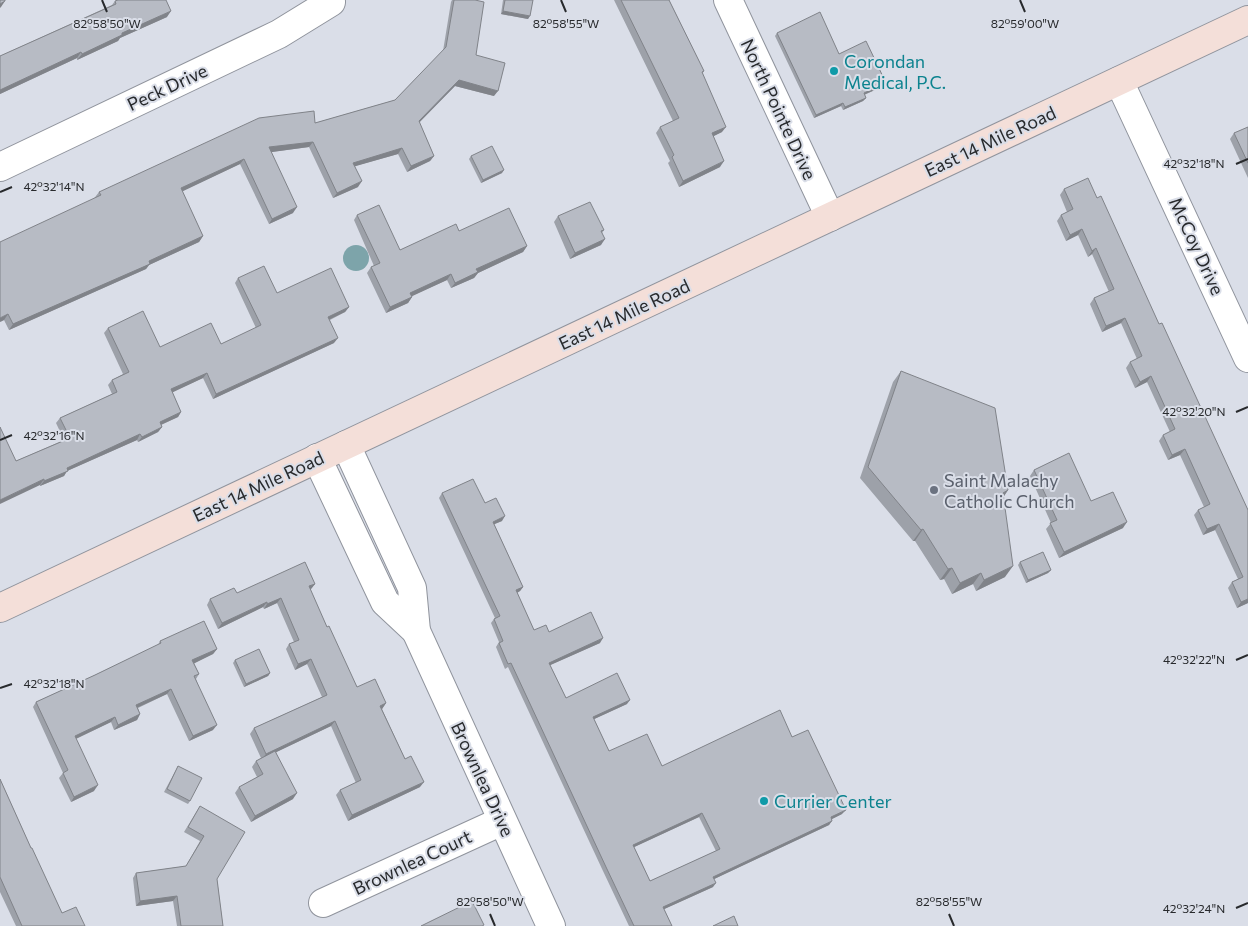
<svg xmlns="http://www.w3.org/2000/svg" width="1248" height="926" font-family="Commissioner,sans-serif">
<style>
.water{fill:#7da4aa}
.lines{fill:none;stroke-linecap:round;stroke-linejoin:round}
.minor-casing{stroke:#90949d;stroke-width:30}
.secondary-casing{stroke:#90949d;stroke-width:30}
.minor{stroke:#fff;stroke-width:28}
.secondary{stroke:#f4dfd9;stroke-width:28}
.wall{fill:#9da1a9;fill-rule:evenodd}
.shaded-wall{fill:#808389}
.building{fill:#b7bbc4;stroke:#808389;fill-rule:evenodd}
.ticks{fill:none;stroke:#282a2d;stroke-width:2}
.culture-dot{fill:#0f9aa8;stroke:#dadee8;stroke-width:2}
.worship-dot{fill:#6b7280;stroke:#dadee8;stroke-width:2}
.labels{text-anchor:middle;dominant-baseline:central;stroke-width:4;stroke-linejoin:round;paint-order:stroke}
.culture-label{font-size:18px;fill:#0d838f;stroke:#dadee8;text-anchor:start}
.street-label{font-size:18px;fill:#282a2d;stroke:#dadee8}
.worship-label{font-size:18px;fill:#5b616d;stroke:#dadee8;text-anchor:start}
.ticks-label{font-size:12px;text-anchor:middle;fill:#282a2d;stroke:#dadee8;stroke-width:4;stroke-linejoin:round;paint-order:stroke}
</style>
<rect width="100%" height="100%" fill="#dadee8"/>
<circle class="water" cx="356" cy="258" r="13"/>
<g class="lines">
<g class="minor-casing">
<g id="minor">
<path d="M728,0l102,217"/>
<path d="M1119,81l129,277"/>
<path d="M0,167l279,-133 52,-32"/>
<path d="M346,445l66,143 4,43 135,295"/>
<path d="M317,458l68,144 31,29"/>
<path d="M323,903l179,-82"/>
</g>
</g>
<g class="secondary-casing">
<path id="secondary" d="M0,608l1248,-588"/>
</g>
<use href="#minor" class="minor"/>
<use href="#secondary" class="secondary"/>
</g>
<g class="wall">
<path d="M452,0h23l1,55 18,41 -39,-10 -36,36 15,34 -4,5 -23,11 -9,-18 -43,12 3,21 -25,11 -24,-51 -38,5 22,61 -24,11 -29,-60 -58,27 21,45 -4,6 -50,23 -3,4 -137,61 -5,-10 -4,2 99,-130 216,-69 80,-23 48,-49 8,-49z"/>
<path d="M503,0h30l-5,19 -27,-5z"/>
<path d="M614,0h55l35,71 -2,3 20,58 -9,4 7,31 -41,20 -11,-24 2,-2 -14,-28 4,-6 13,-6z"/>
<path d="M115,1l52,16 -47,21 -2,3 -41,19v-2l-77,36v-38l112,-51z"/>
<path d="M777,33l62,21 45,32 -20,9 2,3 -3,3 -20,9 -2,-4 -27,12 -39,-82z"/>
<path d="M1248,127v51l-18,-39 4,-6z"/>
<path d="M471,156l31,17 -21,10 -12,-24z"/>
<path d="M1064,189l33,9 62,126 89,186v93l-11,5 -9,-20 4,-6 6,-3 -23,-49 -12,5 -9,-20 4,-5 6,-3 -24,-52 -12,5 -9,-19 4,-6 7,-3 -23,-50 -12,6 -9,-20 4,-6 7,-3 -16,-36 -19,9 -12,-28 4,-6 15,-6 -17,-38 -4,3 -10,-22 -12,6 -9,-20 4,-6 6,-3 -7,-17z"/>
<path d="M357,215l43,35 59,-19 68,15 -4,6 -45,21 -4,5 -23,10 -4,-8 -36,16 1,1 -4,6 -22,10 -19,-40 4,-6 3,-1 -20,-46z"/>
<path d="M558,216l46,14 -2,3 -1,12 -31,14 -16,-37z"/>
<path d="M238,278l39,15 72,14 -4,5 -15,8 4,23 -121,56 -10,-21 -31,14 9,20 -3,5 -17,8 1,2 -4,5 -20,10 -1,-2 -70,31 -3,5 -24,10v-1l-24,-24 48,-21 -8,-17 4,-5 52,-24 -4,-9 4,-5 11,-6 -19,-41 4,-5 52,19 61,-3 35,-16 -21,-45z"/>
<path d="M901,371l107,119 -5,7 2,80 -29,14 -3,-7 -21,10 -8,-15 -4,1 -25,-39h-2l-53,-63 33,-96z"/>
<path d="M1034,470l57,31 32,27 -64,30 -13,-29 5,-6 -21,-47z"/>
<path d="M442,493l43,10 17,18 -8,3 29,63 -3,4 -3,2 17,37 15,2 51,11 -50,22 16,33 61,6 -33,15 15,32 53,15 130,-29 50,77 -10,5 -3,6 -115,54 -1,8 -49,22 8,17h-43l-26,-55 -95,-204 -3,2 -9,-22 3,-5 -8,-19 3,-4 1,-1 -56,-120zM699,817l17,34 -66,30 -16,-34z"/>
<path d="M1020,562l31,8 -3,3 -22,10 -8,-18z"/>
<path d="M315,584l-5,6 17,37 30,60 29,16 -4,6 23,50 15,28 -72,34 -12,-26 4,-5 16,-7 -25,-57 -55,26 17,47 -42,23 -16,-29 4,-6 18,-10 -5,-10 4,-6 5,-3 -11,-24 4,-6 68,-31 -15,-33 -12,6 -9,-21 3,-5 5,-2 -17,-39 -13,6 -1,-2 -45,22 -11,-24 3,-6 27,-6z"/>
<path d="M160,641l57,8 -4,5 -19,9 5,11 -3,5 17,51 -24,11 -22,-47 -29,14 2,6 -3,6 -23,10 -3,-8 -35,17 18,52 -23,11 -12,-24 4,-5 -30,-66 3,-5 59,-27 63,-30z"/>
<path d="M235,660l35,13 -2,3 -24,11 -11,-24z"/>
<path d="M178,766l12,35 -2,3 -24,-12z"/>
<path d="M0,779l31,69 31,65 23,13h-69l-16,-34z"/>
<path d="M200,806l17,73 6,47h-46l-4,-25 -37,5 -3,-28 3,-5 50,-7 14,-25 -16,-9z"/>
</g>
<g class="shaded-wall">
<path d="M5,1l-4,6 -1,1v-4z"/>
<path d="M171,11l-4,6 -47,21 -2,3 -41,19 5,-6 40,-21z"/>
<path d="M503,11l27,5 -2,3 -27,-5z"/>
<path d="M81,52l-4,6 -77,36v-4z"/>
<path d="M459,80l39,11 -4,5 -39,-10 -40,41 4,-6z"/>
<path d="M886,83l-2,3 -23,10 3,-3z"/>
<path d="M866,98l-3,3 -20,9 2,-3z"/>
<path d="M843,103l-2,3 -27,12 2,-3z"/>
<path d="M726,127l-4,5 -14,7 4,-6z"/>
<path d="M313,142l-4,5 -44,6 4,-6z"/>
<path d="M402,148l-4,6 -49,14 4,-5z"/>
<path d="M434,156l-4,5 -23,11 4,-6z"/>
<path d="M244,159l-4,5 -63,30 4,-6z"/>
<path d="M724,161l-4,6 -41,20 4,-6z"/>
<path d="M504,170l-2,3 -21,10 2,-3z"/>
<path d="M362,181l-4,6 -25,11 4,-5z"/>
<path d="M297,207l-4,6 -24,11 3,-5z"/>
<path d="M1082,229l-4,6 -12,6 4,-6z"/>
<path d="M203,236l-4,6 -50,23 -3,4 -137,61 4,-6z"/>
<path d="M605,239l-4,6 -31,14 5,-6z"/>
<path d="M527,246l-4,6 -45,21 -4,5 -23,10 4,-5 21,-14z"/>
<path d="M1096,248l-4,6 -4,3 4,-6z"/>
<path d="M451,274l-4,6 -41,19 4,-6z"/>
<path d="M412,297l-4,6 -22,10 4,-6z"/>
<path d="M349,307l-4,5 -21,10 4,-5z"/>
<path d="M8,314l-4,6 -4,2v-4z"/>
<path d="M1125,318l-4,5 -19,9 4,-6z"/>
<path d="M338,338l-4,5 -121,56 3,-5z"/>
<path d="M207,373l-4,5 -36,17 4,-6z"/>
<path d="M1151,376l-4,6 -12,6 5,-6z"/>
<path d="M181,412l-3,5 -22,10 4,-5z"/>
<path d="M162,427l-4,5 -20,10 4,-5z"/>
<path d="M140,434l-3,6 -70,31 -3,5 -24,10 4,-5 23,-13z"/>
<path d="M1185,449l-5,6 -12,5 4,-5z"/>
<path d="M44,479l-4,6 -40,19v-4z"/>
<path d="M1008,490l-7,11 2,-8z"/>
<path d="M505,516l-3,5 -12,5 3,-4z"/>
<path d="M1127,522l-4,6 -64,30 5,-6z"/>
<path d="M1219,524l-4,6 -12,5 4,-6z"/>
<path d="M923,529l-8,12h-2l8,-11z"/>
<path d="M1013,566l-8,11 -29,14 8,-11z"/>
<path d="M952,568l-8,11 -4,1 8,-11z"/>
<path d="M1051,570l-3,3 -22,10 2,-3z"/>
<path d="M981,573l-8,11 -21,10 8,-11z"/>
<path d="M315,584l-4,5 -6,3 4,-6z"/>
<path d="M523,587l-3,4 -7,4 3,-5z"/>
<path d="M281,598l-4,5 -13,6 3,-5z"/>
<path d="M1248,599v4l-11,5 4,-6z"/>
<path d="M267,602l-4,5 -45,22 4,-6z"/>
<path d="M603,638l-3,5 -54,24 3,-4z"/>
<path d="M217,649l-4,5 -24,12 3,-6z"/>
<path d="M311,659l-4,5 -12,6 3,-6z"/>
<path d="M270,673l-2,3 -24,11 2,-3z"/>
<path d="M171,689l-4,5 -35,16 4,-5z"/>
<path d="M630,700l-3,4 -37,17 3,-4z"/>
<path d="M386,703l-4,6 -6,2 4,-5z"/>
<path d="M140,714l-3,6 -23,10 4,-5z"/>
<path d="M115,717l-4,5 -40,19 4,-5z"/>
<path d="M335,721l-4,5 -69,33 4,-5z"/>
<path d="M217,725l-4,5 -24,11 4,-5z"/>
<path d="M424,782l-4,5 -72,34 4,-6z"/>
<path d="M98,785l-4,6 -23,11 3,-5z"/>
<path d="M297,793l-4,6 -42,23 4,-6z"/>
<path d="M846,810l-4,4 -14,7 3,-4z"/>
<path d="M702,813l-3,4 -69,32 3,-4z"/>
<path d="M832,821l-3,4 -119,56 3,-4z"/>
<path d="M716,883l-3,4 -53,24 3,-4z"/>
<path d="M177,896l-4,5 -37,5 4,-5z"/>
</g>
<g class="building">
<path d="M0,0h5v1l-5,3z"/>
<path d="M118,0h48l5,11 -49,22v2l-40,19 -1,-2 -81,38v-34l116,-52 -1,-3z"/>
<path d="M454,0h21l9,2 -8,53 29,8 -7,28 -39,-11 -40,41 15,35 -23,10 -9,-18 -49,15 9,18 -25,12 -24,-51 -44,5 28,60 -25,12 -28,-60 -63,29 22,48 -54,25 1,3 -137,60 -5,-10 -8,4v-76l101,-47 -2,-3 160,-74 55,-7 1,12 80,-23 51,-53z"/>
<path d="M505,0h28l-3,16 -27,-5z"/>
<path d="M621,0h48l35,71 -2,1 24,55 -14,6 12,28 -41,20 -11,-24 2,-2 -14,-28 19,-9z"/>
<path d="M820,12l19,42 27,-13 20,42 -22,10 2,5 -21,9 -2,-4 -27,12 -39,-82z"/>
<path d="M1248,127v36l-14,-30z"/>
<path d="M492,146l12,24 -21,10 -12,-24z"/>
<path d="M1088,178l9,20 4,-2 58,128 3,-1 86,187v89l-7,3 -9,-20 11,-5 -24,-53 -12,5 -9,-19 12,-6 -25,-55 -13,6 -9,-20 12,-6 -24,-53 -11,6 -10,-20 12,-6 -17,-38 -19,8 -12,-28 20,-9 -18,-41 -4,3 -10,-22 -12,6 -9,-20 12,-6 -9,-20z"/>
<path d="M590,202l14,28 -3,1 4,8 -30,14 -17,-37z"/>
<path d="M379,205l21,45 56,-26 3,7 50,-23 18,38 -51,23 2,3 -23,11 -4,-9 -41,19 2,4 -22,10 -19,-40 9,-4 -23,-48z"/>
<path d="M264,266l13,27 54,-25 18,39 -21,10 10,21 -122,56 -9,-21 -36,16 10,23 -21,10 2,5 -20,10 -2,-3 -73,34 1,3 -24,10v-2l-44,21v-73l16,34 54,-23 -10,-20 57,-26 -5,-12 17,-8 -21,-44 35,-17 17,36 51,-24 10,21 40,-19 -23,-47z"/>
<path d="M901,371l94,37 13,82 -5,3 10,73 -29,14 -3,-7 -21,10 -8,-15 -4,1 -25,-40 -2,1 -53,-63z"/>
<path d="M1069,453l22,48 22,-9 14,30 -63,30 -14,-29 7,-3 -23,-50z"/>
<path d="M473,479l12,24 11,-5 9,18 -12,6 30,65 -7,3 18,40 12,-5 3,7 42,-20 12,26 -54,25 17,35 51,-25 13,27 -37,17 16,34 38,-17 15,32 118,-56 12,27 16,-7 38,80 -15,7 1,4 -119,56 3,6 -53,24 9,19h-38l-28,-59 -95,-204 -3,1 -9,-21 4,-2 -9,-22 6,-3 -58,-123zM702,813l18,36 -70,32 -17,-36z"/>
<path d="M1043,552l8,18 -23,10 -8,-18z"/>
<path d="M305,562l10,22 -6,2 18,41 2,-1 28,61 18,-8 11,24 -6,3 25,53 6,-3 13,26 -72,33 -12,-25 21,-10 -26,-59 -69,33 -12,-26 73,-33 -16,-36 -13,5 -9,-20 10,-4 -18,-42 -14,6v-2l-45,21 -12,-24 24,-11 3,5z"/>
<path d="M204,621l13,28 -25,11 7,14 -5,2 23,49 -24,11 -22,-47 -35,16 4,9 -22,11 -3,-8 -40,19 23,49 -24,12 -11,-24 5,-3 -32,-68 59,-27 66,-32 -1,-2z"/>
<path d="M259,649l11,24 -24,11 -11,-24z"/>
<path d="M275,751l22,42 -42,23 -16,-29 24,-13 -7,-13z"/>
<path d="M178,766l24,12 -12,23 -23,-12z"/>
<path d="M0,779l31,69h1l30,65 14,-6 9,19h-63l-22,-49z"/>
<path d="M200,806l45,26 -28,47 6,47h-42l-4,-30 -37,5 -4,-28 50,-7 18,-30 -16,-9z"/>
<path d="M472,901l12,24 -2,1h-61z"/>
<path d="M734,916l4,10h-25z"/>
</g>
<path class="ticks" d="M102,0l5,12M561,0l5,12M1020,0l5,12M1236,164l12,-5M0,192l12,-5M1236,412l12,-5M0,440l12,-5M1236,660l12,-5M0,688l12,-4M1236,908l12,-5M490,914l5,12M949,914l5,12"/>
<g class="culture-dot">
<circle cx="834" cy="71" r="5"/>
<circle cx="764" cy="801" r="5"/>
</g>
<circle class="worship-dot" cx="934" cy="490" r="5"/>
<g class="labels">
<g class="culture-label">
<text x="844" y="61">Corondan<tspan x="844" dy="21">Medical, P.C.</tspan></text>
<text x="774" y="801">Currier Center</text>
</g>
<g class="street-label">
<text transform="translate(167 87) rotate(-25)">Peck Drive</text>
<text transform="translate(779 109) rotate(65)">North Pointe Drive</text>
<text transform="translate(990 141) rotate(-25)">East 14 Mile Road</text>
<text transform="translate(1197 246) rotate(65)">McCoy Drive</text>
<text transform="translate(624 314) rotate(-25)">East 14 Mile Road</text>
<text transform="translate(258 486) rotate(-25)">East 14 Mile Road</text>
<text transform="translate(483 779) rotate(65)">Brownlea Drive</text>
<text transform="translate(412 862) rotate(-25)">Brownlea Court</text>
</g>
<g class="worship-label">
<text x="944" y="480">Saint Malachy<tspan x="944" dy="21">Catholic Church</tspan></text>
</g>
</g>
<g class="ticks-label">
<text x="107" y="28">82°58'50"W</text>
<text x="566" y="28">82°58'55"W</text>
<text x="1025" y="28">82°59'00"W</text>
<text x="1194" y="168">42°32'18"N</text>
<text x="54" y="191">42°32'14"N</text>
<text x="1194" y="416">42°32'20"N</text>
<text x="54" y="440">42°32'16"N</text>
<text x="1194" y="664">42°32'22"N</text>
<text x="54" y="688">42°32'18"N</text>
<text x="490" y="906">82°58'50"W</text>
<text x="949" y="906">82°58'55"W</text>
<text x="1194" y="913">42°32'24"N</text>
</g>
</svg>
